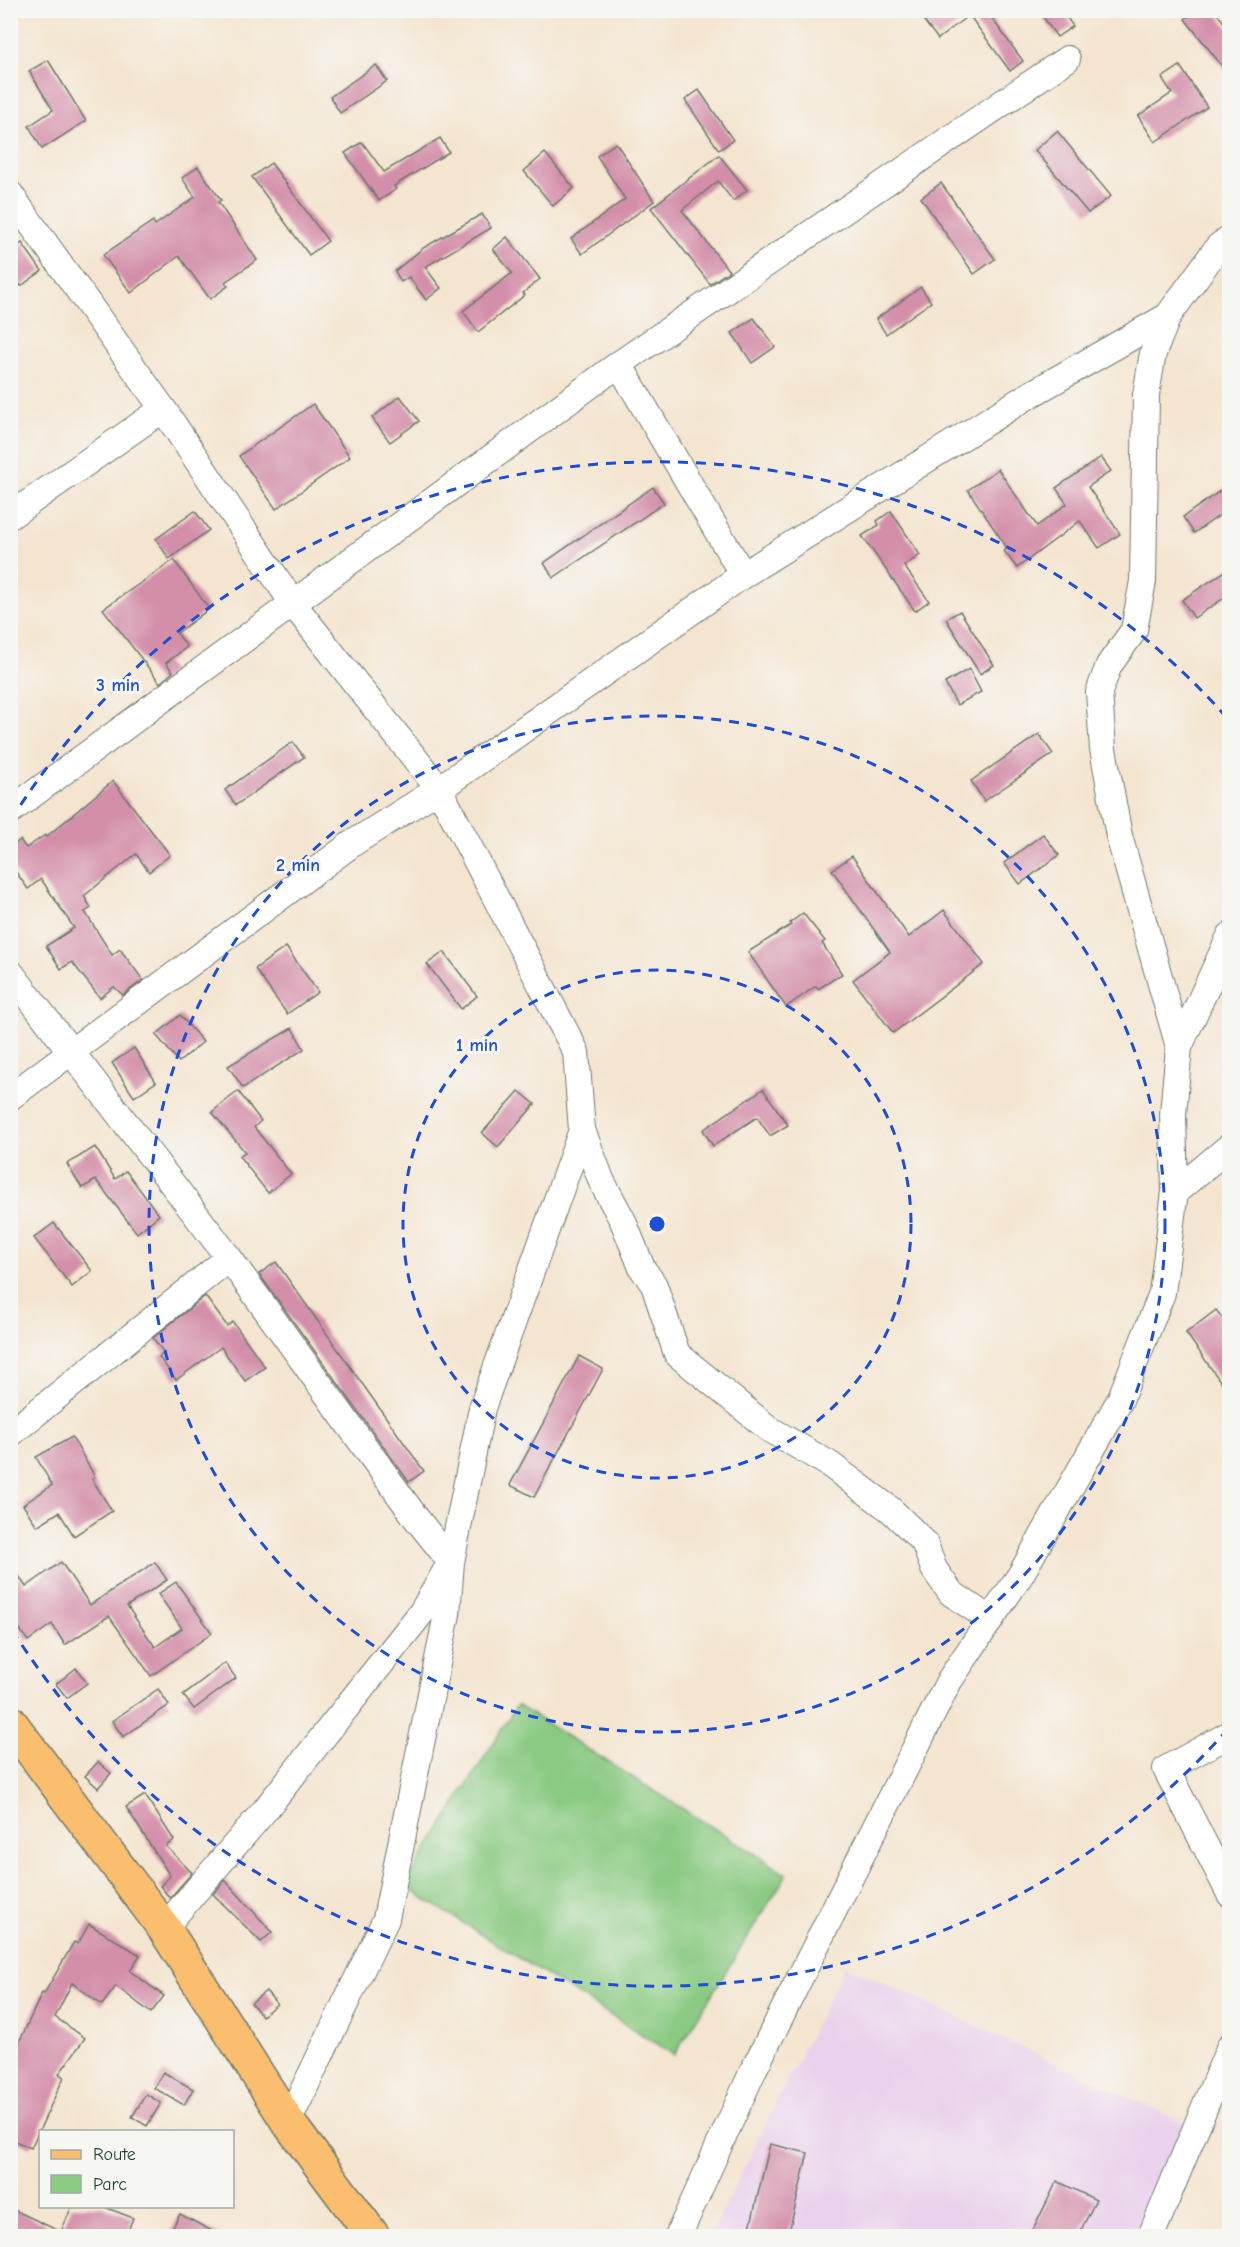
<svg xmlns="http://www.w3.org/2000/svg" width="1240" height="2247" font-family="'Comic Neue',sans-serif">
<style>
.built{fill:#ead1ec}
.green{fill:#8aca82;stroke:#54845b;stroke-width:1.5}
.building{fill:#d38ea9}
.lines{fill:none;stroke-linecap:round;stroke-linejoin:round}
.street-casing{stroke:#6a786b;stroke-width:28}
.primary-casing{stroke:#6a786b;stroke-width:36}
.street{stroke:#fff;stroke-width:26}
.primary{stroke:#fbbe6e;stroke-width:33}
.ring{fill:none;stroke:#1d4ed8;stroke-width:3;stroke-dasharray:10 8}
.centre{fill:#1d4ed8;stroke:#f6f6f2;stroke-width:3}
.ring-label{font-size:18px;text-anchor:middle;font-weight:bold;fill:#1d4ed8;stroke:#f6f6f2;stroke-width:6;stroke-linejoin:round;paint-order:stroke}
</style>
<rect width="100%" height="100%" fill="#f6f6f2"/>
<filter id="ink" filterUnits="userSpaceOnUse"><feTurbulence type="fractalNoise" baseFrequency=".0167" numOctaves="2"/><feDisplacementMap in="SourceGraphic" scale="12" xChannelSelector="R" yChannelSelector="G"/><feConvolveMatrix kernelMatrix="1 2 1 2 8 2 1 2 1" color-interpolation-filters="sRGB"/></filter>
<filter id="wash" filterUnits="userSpaceOnUse"><feTurbulence type="fractalNoise" baseFrequency=".008" numOctaves="4" result="noise"/><feDisplacementMap in="SourceGraphic" scale="24" xChannelSelector="R" yChannelSelector="G"/><feGaussianBlur stdDeviation="1.35" result="paint"/><feColorMatrix in="noise" values="0 0 0 0 0 0 0 0 0 0 0 0 0 0 0 0 0 1.4 0 .05"/><feComposite in="paint" operator="in"/></filter>
<g filter="url(#wash)">
<rect width="100%" height="100%" fill="#f4e5d0"/>
<path class="built" d="M845,1965l346,161 -57,110h-424z"/>
<path class="green" d="M517,1705l270,169 -113,181 -270,-169z"/>
<g id="blocks">
<g class="building">
<path d="M936,10h50l37,51 -13,10 -41,-56 -31,24 -15,-19z"/>
<path d="M1038,10h23l12,16 -16,11z"/>
<path d="M1195,10h19l16,20v46l-45,-57z"/>
<path d="M48,60l38,61 -44,28 -13,-23 24,-16 -24,-39z"/>
<path d="M376,65l11,16 -47,32 -10,-16z"/>
<path d="M1180,66l27,41 -52,35 -17,-26 34,-23 -10,-15z"/>
<path d="M699,90l34,50 -14,10 -34,-50z"/>
<path d="M1057,131l54,65 -23,17 -53,-63z"/>
<path d="M440,138l9,14 -55,34 2,3 -17,12 -34,-48 17,-11 22,30z"/>
<path d="M616,143l38,58 -72,53 -11,-15 54,-40 -28,-43z"/>
<path d="M545,153l29,35 -21,18 -29,-35z"/>
<path d="M719,155l28,35 -14,11 -15,-20 -36,29 47,61 -19,13 -59,-76z"/>
<path d="M271,163l57,78 -19,14 -57,-78z"/>
<path d="M198,167l23,33 -3,2 39,58 -32,22 3,4 -18,13 -31,-43 -48,37 -28,-38 50,-34 2,4 40,-28 -13,-19z"/>
<path d="M941,183l54,76 -21,15 -53,-76z"/>
<path d="M482,214l9,14 -66,39 16,21 -15,12 -17,-23 -8,5 -6,-11 28,-23z"/>
<path d="M507,237l33,42 -17,14 2,2 -47,37 -15,-21 49,-38 -19,-24z"/>
<path d="M22,243l20,28 -21,15 -11,-14v-21z"/>
<path d="M921,287l10,15 -45,32 -10,-15z"/>
<path d="M754,318l21,29 -23,16 -20,-30z"/>
<path d="M400,396l19,25 -29,21 -18,-24z"/>
<path d="M313,404l37,53 -74,52 -37,-53z"/>
<path d="M1101,457l10,14 -23,16 32,47 -21,14 -19,-27 -63,47 -13,-17 3,-3 -39,-58 30,-21 39,57 30,-22 -11,-16z"/>
<path d="M1230,484v24l-36,25 -11,-16z"/>
<path d="M653,487l11,16 -111,75 -9,-15z"/>
<path d="M195,511l14,19 -40,29 -13,-20z"/>
<path d="M891,511l29,44 -16,11 25,35 -14,10 -53,-75 17,-11 -2,-4z"/>
<path d="M174,560l35,49 -32,24 10,14 -21,16 7,9 -13,11 -57,-74z"/>
<path d="M1230,568v26l-36,24 -12,-18z"/>
<path d="M960,611l34,54 -14,9 -34,-55z"/>
<path d="M969,669l12,23 -24,13 -12,-22z"/>
<path d="M1039,734l14,20 -69,47 -13,-20z"/>
<path d="M293,742l11,15 -68,48 -11,-15z"/>
<path d="M113,781l57,74 -21,17 -13,-18 -52,42 7,12 -6,4 27,43 8,-6 23,31 -20,15 -9,-8 -14,11 -28,-36 -11,7 -15,-23 28,-18 -33,-49 -13,10 -18,-25v-16l10,-8 6,8 19,-13 1,2z"/>
<path d="M1043,834l16,21 -39,29 -16,-21z"/>
<path d="M852,856l57,81 35,-27 40,54 -91,69 -40,-53 37,-28 -58,-82z"/>
<path d="M803,913l22,28 -3,2 20,31 -24,15 -2,-3 -30,21 -38,-55 43,-27 -1,-2z"/>
<path d="M286,947l32,45 -31,22 -32,-45z"/>
<path d="M444,952l33,44 -16,13 -34,-45z"/>
<path d="M180,1015l23,27 -24,20 -23,-27z"/>
<path d="M292,1028l12,21 -61,39 -15,-22z"/>
<path d="M134,1048l22,34 -22,15 -22,-34z"/>
<path d="M763,1089l25,36 -18,11 -13,-19 -44,29 -10,-16z"/>
<path d="M238,1091l23,30 -7,6 37,47 -23,19 -29,-37 6,-4 -33,-40z"/>
<path d="M519,1091l16,13 -37,43 -16,-14z"/>
<path d="M95,1147l20,32 11,-8 33,44 -22,18 -41,-53 -14,8 -15,-24z"/>
<path d="M54,1223l38,48 -20,16 -38,-49z"/>
<path d="M276,1262l148,209 -15,11 -150,-208z"/>
<path d="M205,1296l22,30 6,-4 32,45 -20,14 -24,-34 -45,33 -17,-23 5,-4 -11,-15z"/>
<path d="M1216,1310l14,17v68l-44,-62z"/>
<path d="M579,1356l24,13 -69,128 -24,-12z"/>
<path d="M72,1437l23,40 -3,2 20,32 -38,25 -15,-24 -22,14 -14,-21 29,-20 -16,-28z"/>
<path d="M10,1562l16,25 35,-25 29,43 65,-43 12,18 -40,26 28,41 27,-19 -24,-34 18,-12 36,51 -61,43 -42,-60 -44,29 -13,-21 -24,17 -18,-26z"/>
<path d="M225,1663l11,15 -42,31 -11,-14z"/>
<path d="M76,1668l11,15 -20,15 -11,-14z"/>
<path d="M158,1689l11,16 -46,32 -11,-16z"/>
<path d="M98,1762l13,11 -13,15 -13,-12z"/>
<path d="M145,1795l29,45 -8,6 26,27 -22,25 -10,-12 10,-10 -44,-69z"/>
<path d="M225,1880l47,52 -11,10 -48,-48z"/>
<path d="M89,1924l51,31 -10,16 34,25 -13,17 -35,-27 -14,19 -30,-22 -17,34 30,21 -26,36 5,3 -33,71 -21,-9v-77l32,-69 2,1 30,-52 4,2z"/>
<path d="M266,1991l11,13 -15,12 -11,-13z"/>
<path d="M163,2072l30,17 -9,16 -30,-17z"/>
<path d="M146,2094l15,9 -14,23 -15,-9z"/>
<path d="M770,2144l38,9 -20,83h-40z"/>
<path d="M1057,2181l39,19 -18,36h-48z"/>
<path d="M72,2206h30l31,12 -7,18h-116v-28l51,24z"/>
<path d="M180,2214l41,22h-53z"/>
</g>
</g>
</g>
<g filter="url(#ink)">
<use href="#blocks" fill-opacity="0" stroke="#6a786b" stroke-width="1.5"/>
<g class="lines">
<g class="street-casing">
<g id="street">
<path d="M10,194l153,215 131,196 145,184 137,263 6,78 20,52 21,39 19,47 12,17 23,69 92,75 60,35 62,46 33,32 10,27 17,24 31,21 7,8"/>
<path d="M1168,316l-15,37 -7,42 -3,186 -9,49 -25,35 -10,27 4,57 16,87 60,211"/>
<path d="M619,364l124,211"/>
<path d="M10,516l153,-107"/>
<path d="M10,811l609,-447 448,-305"/>
<path d="M10,972l219,286 -219,176"/>
<path d="M10,1097l343,-254 86,-54 304,-214 283,-178 142,-81 50,-69 12,-9"/>
<path d="M1175,1192l55,-46"/>
<path d="M1230,1734l-64,35 64,125"/>
<path d="M164,1928l101,-118 157,-198 29,-50 -35,-44 -187,-260"/>
<path d="M288,2122l98,-203 61,-305 4,-52 31,-154 100,-278"/>
<path d="M678,2236l75,-165 196,-390 72,-107 99,-174 42,-107 13,-101 -2,-78 6,-67 51,-111"/>
<path d="M1151,2236l79,-190"/>
</g>
</g>
<g class="primary-casing">
<path id="primary" d="M10,1722l154,206 124,194 85,114"/>
</g>
<use href="#street" class="street"/>
<use href="#primary" class="primary"/>
</g>
</g>
<g class="ring">
<circle cx="657" cy="1224" r="254"/>
<circle cx="657" cy="1224" r="508"/>
<path d="M1228 1729A762 762 0 0 1 11 1628M11 820A762 762 0 0 1 1228 719"/>
</g>
<circle cx="657" cy="1224" r="9" class="centre"/>
<g class="ring-label">
<text x="118" y="691">3 min</text>
<text x="298" y="871">2 min</text>
<text x="477" y="1051">1 min</text>
</g>
<rect width="1240" height="2247" fill="none" stroke="#f6f6f2" stroke-width="36"/>
<rect x="39" y="2130" width="195" height="78" fill="#f6f6f2" stroke="#a0aca6" stroke-width="1.5"/>
<rect x="51" y="2150" width="30" height="9" fill="#fbbe6e" stroke="#a0aca6" stroke-width="1.5"/>
<text x="93" y="2160" font-size="18" fill="#1f3d34">Route</text>
<rect x="51" y="2175" width="30" height="18" fill="#8aca82" stroke="#a0aca6" stroke-width="1.5"/>
<text x="93" y="2190" font-size="18" fill="#1f3d34">Parc</text>
</svg>
